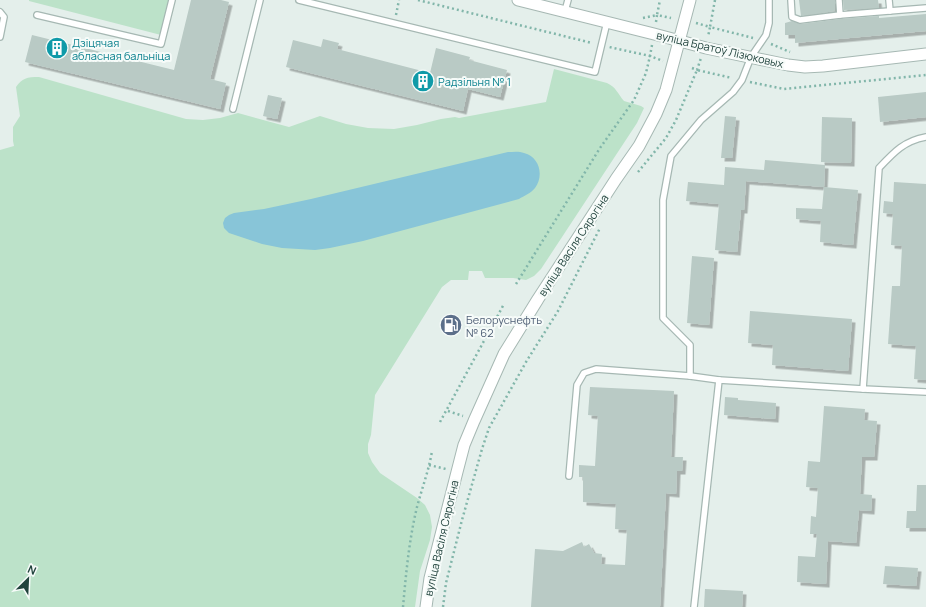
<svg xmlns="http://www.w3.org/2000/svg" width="926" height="607" font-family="Manrope,sans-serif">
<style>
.green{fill:#bce2c9}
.water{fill:#88c5d8}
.building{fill:#b9cac5;filter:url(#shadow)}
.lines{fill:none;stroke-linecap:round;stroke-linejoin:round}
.lane-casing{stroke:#a6b8b3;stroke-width:8}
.street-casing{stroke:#a6b8b3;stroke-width:13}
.path{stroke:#82b6aa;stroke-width:2.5;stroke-dasharray:2 3;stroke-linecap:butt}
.lane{stroke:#fff;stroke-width:5.5}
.street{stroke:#fff;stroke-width:11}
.labels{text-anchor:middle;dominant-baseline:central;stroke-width:4;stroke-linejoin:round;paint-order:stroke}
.culture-label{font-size:11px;fill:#0d838f;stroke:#f6fbf9;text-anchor:start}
.street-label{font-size:11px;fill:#21433d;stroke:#f6fbf9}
.service-label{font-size:11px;fill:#4e5e75;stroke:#f6fbf9;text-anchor:start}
</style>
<defs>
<filter id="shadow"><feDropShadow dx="3.5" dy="3.5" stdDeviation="0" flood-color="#0004"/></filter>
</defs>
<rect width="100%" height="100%" fill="#e4efeb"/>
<g class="green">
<path d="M29,0h141l-9,35 -132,-34z"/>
<path d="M554,69l53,14c9,4 11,11 17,18l17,5 3,2 -7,15 -96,146 -7,7 -8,4 -13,-2h-28l-3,-7h-13l-1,9h-17l-9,7 -67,108 -4,40 -3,9v9l4,9 8,11 37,25 8,7 5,10 2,12 -2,13 -10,31 -5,36h-415v-457l14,-4 -1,-5v-14l7,-11 -4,-29c6,-9 11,-10 23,-10l147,42 17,1 17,-2 18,-5 51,14 31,-11 26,8 22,4 26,1 23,-4 24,-6 14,-2 4,1 87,-16z"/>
</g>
<path class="water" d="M508,152c5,0 11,-1 16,1 16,4 20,23 11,35 -4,5 -11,8 -16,11l-156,42 -33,7 -15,2 -33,-2 -20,-4 -33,-11 -5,-5 -1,-5 2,-5 4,-3 5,-2 30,-4 47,-10z"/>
<g class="building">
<path d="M191,0h30l8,2 -19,77 16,4 -6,26 -195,-47 7,-27 142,35z"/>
<path d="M799,0h36v11l-34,5z"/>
<path d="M843,0h35l1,8 -35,2z"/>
<path d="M926,14v17l-131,12v-8h-10v-12l7,-2 9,3 39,-5 39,-3v2z"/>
<path d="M323,39l16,4 -2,6 93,24 6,-25 34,9 -1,3 38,10 -7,27 -32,-8 -5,22 -177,-44 7,-27 28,7z"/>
<path d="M926,92v25l-46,5 -2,-25z"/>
<path d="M268,95l14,3 -5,21 -14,-3z"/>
<path d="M725,116l11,1 -4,41h-11z"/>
<path d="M822,117l30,1 -1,45 -30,-1z"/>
<path d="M765,160l60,5 -1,22 -78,-6 -2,29h-3l-4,42 -22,-2 4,-46 -33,-3 2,-19 36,3 1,-18 39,3z"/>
<path d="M894,182l32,2v196l-12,-1 2,-33 -28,-2 4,-58h8l2,-40 -11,-1 2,-31 -10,-1 1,-12 9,1z"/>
<path d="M824,187l34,3 -5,55 -33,-3 1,-21 -25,-2v-11l26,1z"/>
<path d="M692,256l22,2 -5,67 -22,-2z"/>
<path d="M750,311l102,8 -4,52 -76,-6 1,-20 -25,-2z"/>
<path d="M590,387l84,4 -3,66h12l-1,14h-5l-1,23 -10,-1 -6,114h-129l4,-58 28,2 19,-9 2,5 5,-3 5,9 8,1 -1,10 24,1 2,-35 -12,-1 1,-25 -33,-2v-25h-4v-12l16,1 3,-50 -10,-1z"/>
<path d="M725,397l13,1v2l38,3 -1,16 -51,-4z"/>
<path d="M824,406l41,3 -1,11 13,1 -3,36h-12l-2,37 12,1 -1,16 -12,-1 -3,33 -28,-2 -2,43 -29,-2 1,-26 17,1 2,-23h-7l1,-18 5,1 2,-29 -12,-1 2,-26 12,1z"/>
<path d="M917,485h9v43h-20l1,-17h9z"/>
<path d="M885,566l33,2 -2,18 -33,-2z"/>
<path d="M705,589l38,2 -1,16h-38z"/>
</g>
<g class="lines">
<g class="lane-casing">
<g id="lane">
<path d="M299,0l296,72 12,-50"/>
<path d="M791,0l1,17 8,3 40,-5 86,-7"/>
<path d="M839,0l1,15"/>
<path d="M889,0l1,11"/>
<path d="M565,11l3,-11"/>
<path d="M0,12l4,5 -4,20"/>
<path d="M37,15l124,29 11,-44"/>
<path d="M233,109l27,-109"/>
<path d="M926,137c-22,4 -32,15 -47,31l-16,221 63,3"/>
<path d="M690,376v-31l-27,-27v-118l8,-44 30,-36 32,-28 9,-12 9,-23 15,-22 3,-12v-23"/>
<path d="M569,476l8,-91 7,-12 12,-4 94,7 29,4"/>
<path d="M694,607l25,-227 144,9"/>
</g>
</g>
<g class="street-casing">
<g id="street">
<path d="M518,0l136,34 52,14 82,17 17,2 18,-1 103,-12"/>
<path d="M426,607l4,-29 27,-106 7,-27 10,-24 30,-67 34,-55 78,-120 23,-33 17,-32 10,-24 24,-90"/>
</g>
</g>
<g class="path">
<path d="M418,0l174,43"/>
<path d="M715,0l-5,27 43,11"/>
<path d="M396,15l3,-15"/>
<path d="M643,18l14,-3 3,-15"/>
<path d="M656,22l1,-7 14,3"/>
<path d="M696,23l14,4 -2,10"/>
<path d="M771,44l19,8"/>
<path d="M652,45l-2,11 13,5"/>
<path d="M692,68l5,2 4,-12"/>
<path d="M750,82l34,7 142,-14"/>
<path d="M638,172l28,-34 10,-18 21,-50 35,8"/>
<path d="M516,284l84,-136 34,-48 12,-27 4,-17 -41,-9"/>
<path d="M448,411l15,5"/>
<path d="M440,422l64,-118"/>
<path d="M429,465l17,4"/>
<path d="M403,607c3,-33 6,-67 14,-100 5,-19 12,-37 15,-56"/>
<path d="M443,607l3,-24 16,-63 20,-71 7,-21 37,-66 32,-51 42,-83"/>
</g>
<use href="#lane" class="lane"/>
<use href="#street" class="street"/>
</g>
<defs>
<g id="building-disc" transform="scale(1.15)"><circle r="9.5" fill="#0f9aa8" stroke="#f6fbf9"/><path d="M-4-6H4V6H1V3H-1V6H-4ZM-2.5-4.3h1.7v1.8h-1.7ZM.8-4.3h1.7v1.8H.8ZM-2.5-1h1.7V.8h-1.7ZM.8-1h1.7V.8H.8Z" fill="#fff"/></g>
<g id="fuel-disc" transform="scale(1.15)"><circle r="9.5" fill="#5c6f8a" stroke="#f6fbf9"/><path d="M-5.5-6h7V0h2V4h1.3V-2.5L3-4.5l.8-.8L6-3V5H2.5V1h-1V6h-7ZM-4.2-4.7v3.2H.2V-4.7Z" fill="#fff"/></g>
</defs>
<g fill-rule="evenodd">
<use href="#building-disc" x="57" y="48"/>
<use href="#building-disc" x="423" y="81"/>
<use href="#fuel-disc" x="451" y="325"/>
</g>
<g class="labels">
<g class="culture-label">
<text x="72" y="42">Дзіцячая<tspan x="72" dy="13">абласная бальніца</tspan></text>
<text x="438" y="81">Радзільня № 1</text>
</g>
<g class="street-label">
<text transform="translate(720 49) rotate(13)">вуліца Братоў Лізюковых</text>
<text transform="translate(573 245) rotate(-57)">вуліца Васіля Сярогіна</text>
<text transform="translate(441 538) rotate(-77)">вуліца Васіля Сярогіна</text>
</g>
<g class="service-label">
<text x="466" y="319">Белоруснефть<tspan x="466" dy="13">№ 62</tspan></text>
</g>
</g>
<g transform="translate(28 579) rotate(24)" stroke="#f6fbf9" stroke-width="3" paint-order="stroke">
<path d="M0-3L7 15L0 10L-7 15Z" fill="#21433d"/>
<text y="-6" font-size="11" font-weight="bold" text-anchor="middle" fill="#21433d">N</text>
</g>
</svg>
